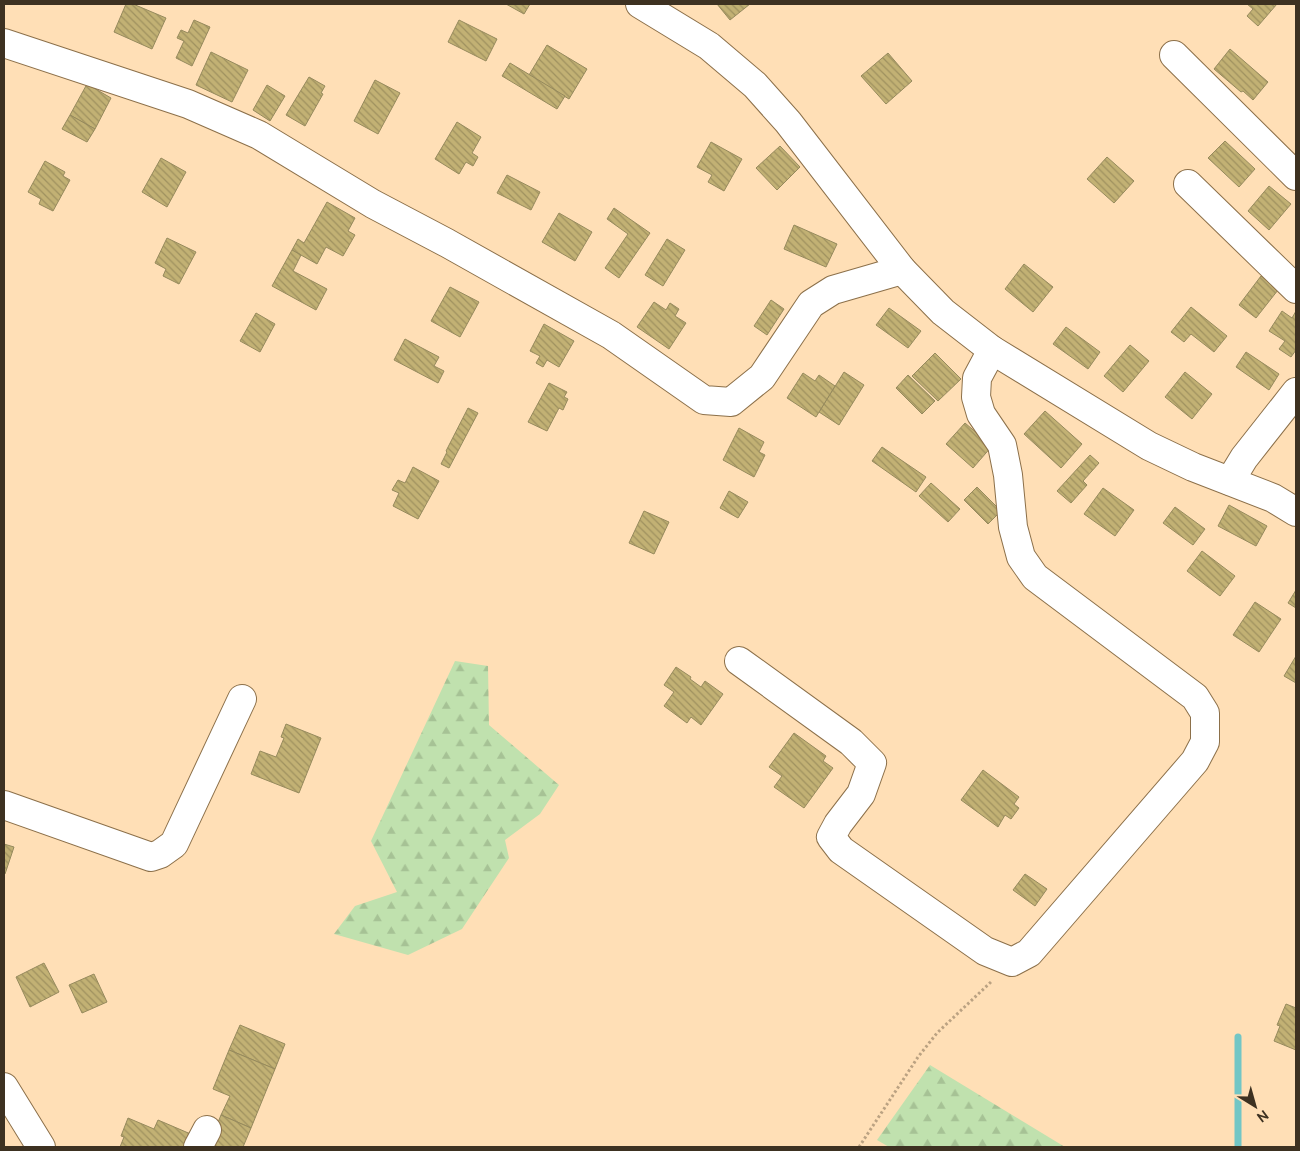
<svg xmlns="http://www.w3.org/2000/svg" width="1300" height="1151" font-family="Ubuntu,sans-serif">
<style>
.forest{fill:url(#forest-firs)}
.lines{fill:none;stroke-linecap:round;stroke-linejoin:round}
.stream{stroke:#72c6c5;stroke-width:7}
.building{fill:url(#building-back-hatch);stroke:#968a5d}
.minor-casing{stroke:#8c704a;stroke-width:30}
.path{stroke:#bba282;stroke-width:3;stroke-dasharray:2.5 2.5;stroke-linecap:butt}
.minor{stroke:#fff;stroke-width:28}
</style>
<defs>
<pattern id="forest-firs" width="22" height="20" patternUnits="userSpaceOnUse" patternTransform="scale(1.25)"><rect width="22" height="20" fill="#c0e1ae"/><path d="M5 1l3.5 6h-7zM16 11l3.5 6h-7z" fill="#a6c295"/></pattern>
<pattern id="building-back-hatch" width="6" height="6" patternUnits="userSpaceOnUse" patternTransform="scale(1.25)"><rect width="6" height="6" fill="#c2b174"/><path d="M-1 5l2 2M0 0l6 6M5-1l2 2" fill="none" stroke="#9f915f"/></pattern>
</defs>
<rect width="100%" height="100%" fill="#ffdfb6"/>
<g class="forest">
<path d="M455,661l33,5 1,59 70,60 -19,29 -35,26 4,18 -47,71 -54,26 -74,-21 21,-28 42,-14 -26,-51z"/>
<path d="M930,1065l135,82h-176l-12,-7z"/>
</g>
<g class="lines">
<path class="stream" d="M1238,1037v110"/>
</g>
<g class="building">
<path d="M126,4h7l33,14 -14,31 -38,-17z"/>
<path d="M506,4h24l-6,10z"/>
<path d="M717,4h33l-20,16z"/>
<path d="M1247,4h30l-19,22 -11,-10 6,-7z"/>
<path d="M194,20l16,7 -18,39 -16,-8 8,-17 -7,-3 4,-8 7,3z"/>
<path d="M459,20l38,19 -11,22 -38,-19z"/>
<path d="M547,45l40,24 -18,30 -40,-24z"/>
<path d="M1230,49l38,33 -15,18 -10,-9 -2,1 -27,-23z"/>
<path d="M211,52l37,18 -16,32 -36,-17z"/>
<path d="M888,53l24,28 -26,23 -25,-28z"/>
<path d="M510,63l55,33 -8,13 -55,-33z"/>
<path d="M309,77l16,9 -4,7 2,1 -18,32 -19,-11z"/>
<path d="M375,80l25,13 -22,41 -24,-13z"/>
<path d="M87,84l24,14 -16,31 -25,-14z"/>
<path d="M267,85l18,11 -15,25 -17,-11z"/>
<path d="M70,115l25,14 -8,13 -25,-13z"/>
<path d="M457,122l24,15 -9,16 6,4 -5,9 -7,-4 -7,12 -24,-15z"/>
<path d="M1225,141l30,28 -16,18 -31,-29z"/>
<path d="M711,142l31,17 -18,32 -16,-9 4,-7 -15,-8z"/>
<path d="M780,146l20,21 -23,23 -21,-22z"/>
<path d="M1107,157l27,24 -20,22 -27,-24z"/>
<path d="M161,158l25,14 -19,35 -25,-15z"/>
<path d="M45,161l20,11 -2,4 7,4 -17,31 -14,-7 2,-5 -13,-7z"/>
<path d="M507,175l33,17 -9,18 -34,-17z"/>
<path d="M1269,186l22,18 -22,26 -21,-19z"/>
<path d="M327,202l28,16 -7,13 7,4 -12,21 -17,-9 -9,17 -25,-14 6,-11 6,4z"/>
<path d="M614,208l36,25 -31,45 -14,-10 23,-34 -21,-15z"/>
<path d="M559,213l33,19 -17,29 -33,-19z"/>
<path d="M794,225l43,19 -11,23 -42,-18z"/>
<path d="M167,238l29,14 -17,32 -16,-8 3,-7 -11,-6z"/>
<path d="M667,239l18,11 -22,36 -18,-11z"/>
<path d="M292,250l9,5 -8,16 34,18 -11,21 -44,-24z"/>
<path d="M1024,264l29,23 -20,25 -28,-23z"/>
<path d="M1261,276l17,14 -22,28 -17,-13z"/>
<path d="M450,287l29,15 -19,35 -29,-16z"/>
<path d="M771,300l13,9 -17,26 -13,-9z"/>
<path d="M654,302l12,8 4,-7 9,6 -4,7 11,7 -17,26 -32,-22z"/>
<path d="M1191,307l36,29 -13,16 -23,-18 -7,8 -13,-10z"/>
<path d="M889,308l32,23 -13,17 -32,-23z"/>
<path d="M1282,311l10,7 4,-7v39l-5,7 -12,-8 6,-8 -16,-10z"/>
<path d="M256,313l19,11 -15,28 -20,-11z"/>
<path d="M544,324l30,17 -15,26 -12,-7 -4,7 -7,-4 4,-7 -10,-5z"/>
<path d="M1066,327l34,25 -12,17 -35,-25z"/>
<path d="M405,339l34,18 -5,9 10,5 -6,12 -44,-23z"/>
<path d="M1130,345l19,16 -26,31 -19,-16z"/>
<path d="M1246,352l33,22 -10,16 -33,-23z"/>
<path d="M935,353l26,26 -23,22 -26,-25z"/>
<path d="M844,372l20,13 -25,40 -20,-13z"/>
<path d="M1185,372l27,22 -20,25 -27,-22z"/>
<path d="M803,373l12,8 4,-6 16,11 -19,31 -29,-19z"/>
<path d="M908,375l27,26 -13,13 -26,-26z"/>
<path d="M549,383l18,9 -3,5 4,2 -5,11 -4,-2 -12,23 -19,-9z"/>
<path d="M468,408l10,5 -29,55 -8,-4 6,-12 -1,-1z"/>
<path d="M1045,411l37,33 -21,24 -37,-34z"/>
<path d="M965,423l27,23 -19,22 -27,-24z"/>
<path d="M739,428l25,14 -5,10 6,3 -11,22 -31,-17z"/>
<path d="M882,447l44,30 -10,15 -44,-31z"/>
<path d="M1090,455l9,8 -16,18 4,4 -16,18 -14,-12z"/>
<path d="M413,467l26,14 -21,38 -25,-13 6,-13 -7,-3 6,-10 7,3z"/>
<path d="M931,483l29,26 -12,13 -29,-26z"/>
<path d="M977,487l24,24 -13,13 -24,-24z"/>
<path d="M1103,488l31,22 -19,26 -31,-22z"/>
<path d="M729,491l19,11 -10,16 -18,-10z"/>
<path d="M1229,505l38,21 -11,20 -38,-20z"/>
<path d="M1175,507l30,22 -12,16 -30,-22z"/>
<path d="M644,511l25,11 -15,32 -25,-11z"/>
<path d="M1202,551l33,25 -15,20 -33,-25z"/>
<path d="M1296,590v18l-8,-5z"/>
<path d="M1255,602l26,17 -22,33 -26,-17z"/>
<path d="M1296,656v27l-12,-7z"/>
<path d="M676,667l15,10 -1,2 11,8 4,-6 18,13 -22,31 -10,-8 -4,6 -23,-17 10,-14 -10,-7z"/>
<path d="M286,724l35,14 -22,55 -48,-19 9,-23 16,6 8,-19 -3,-1z"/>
<path d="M794,733l32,23 -3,5 10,7 -29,40 -30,-21 8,-11 -13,-9z"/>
<path d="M983,770l36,27 -5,7 5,4 -8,11 -6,-4 -7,12 -37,-27z"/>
<path d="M4,844l10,3 -9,27h-1z"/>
<path d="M1025,874l22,15 -12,17 -22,-16z"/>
<path d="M44,963l15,29 -29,15 -14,-30z"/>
<path d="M94,974l13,28 -25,11 -13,-28z"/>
<path d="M1286,1004l10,4v42l-22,-9 6,-15 -3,-1z"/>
<path d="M240,1025l45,19 -10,25 -46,-19z"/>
<path d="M229,1050l46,19 -24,59 -30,-13 9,-19 -17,-7z"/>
<path d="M221,1115l30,13 -8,19h-35z"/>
<path d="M128,1118l26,11 4,-9 35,15 -5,12h-68l4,-10 -3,-1z"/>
</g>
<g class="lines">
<g class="minor-casing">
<g id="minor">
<path d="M640,4l69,42 46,39 33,37 114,148 41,42 49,38 157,96 44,21 80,31 23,14"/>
<path d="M4,43l184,61 71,31 114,69 74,39 164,92 93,65 27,2 31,-25 49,-73 22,-14 69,-20"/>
<path d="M1174,55l122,121"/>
<path d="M1188,184l108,105"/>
<path d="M1230,481l14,-23 52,-66"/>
<path d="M739,661l112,81 21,21 -11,31 -23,30 -7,13 10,13 144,101 27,11 17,-9 166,-192 10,-19v-29l-10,-16 -160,-120 -14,-20 -8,-30 -5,-52 -6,-30 -21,-31 -5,-17 1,-19 15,-28"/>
<path d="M4,805l147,52 9,-3 14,-10 68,-145"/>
<path d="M4,1087l37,60"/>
<path d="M198,1147l9,-17"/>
</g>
</g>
<path class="path" d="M859,1147l59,-90 19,-24 55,-52"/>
<use href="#minor" class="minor"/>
</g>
<rect width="1300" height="1151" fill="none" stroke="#3d3121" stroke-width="10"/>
<g transform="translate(1255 1106) rotate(143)" stroke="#ffdfb6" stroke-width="4" paint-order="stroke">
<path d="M0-4L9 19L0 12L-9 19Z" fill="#3d3121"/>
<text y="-8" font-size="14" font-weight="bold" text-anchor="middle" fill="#3d3121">N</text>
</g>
</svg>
